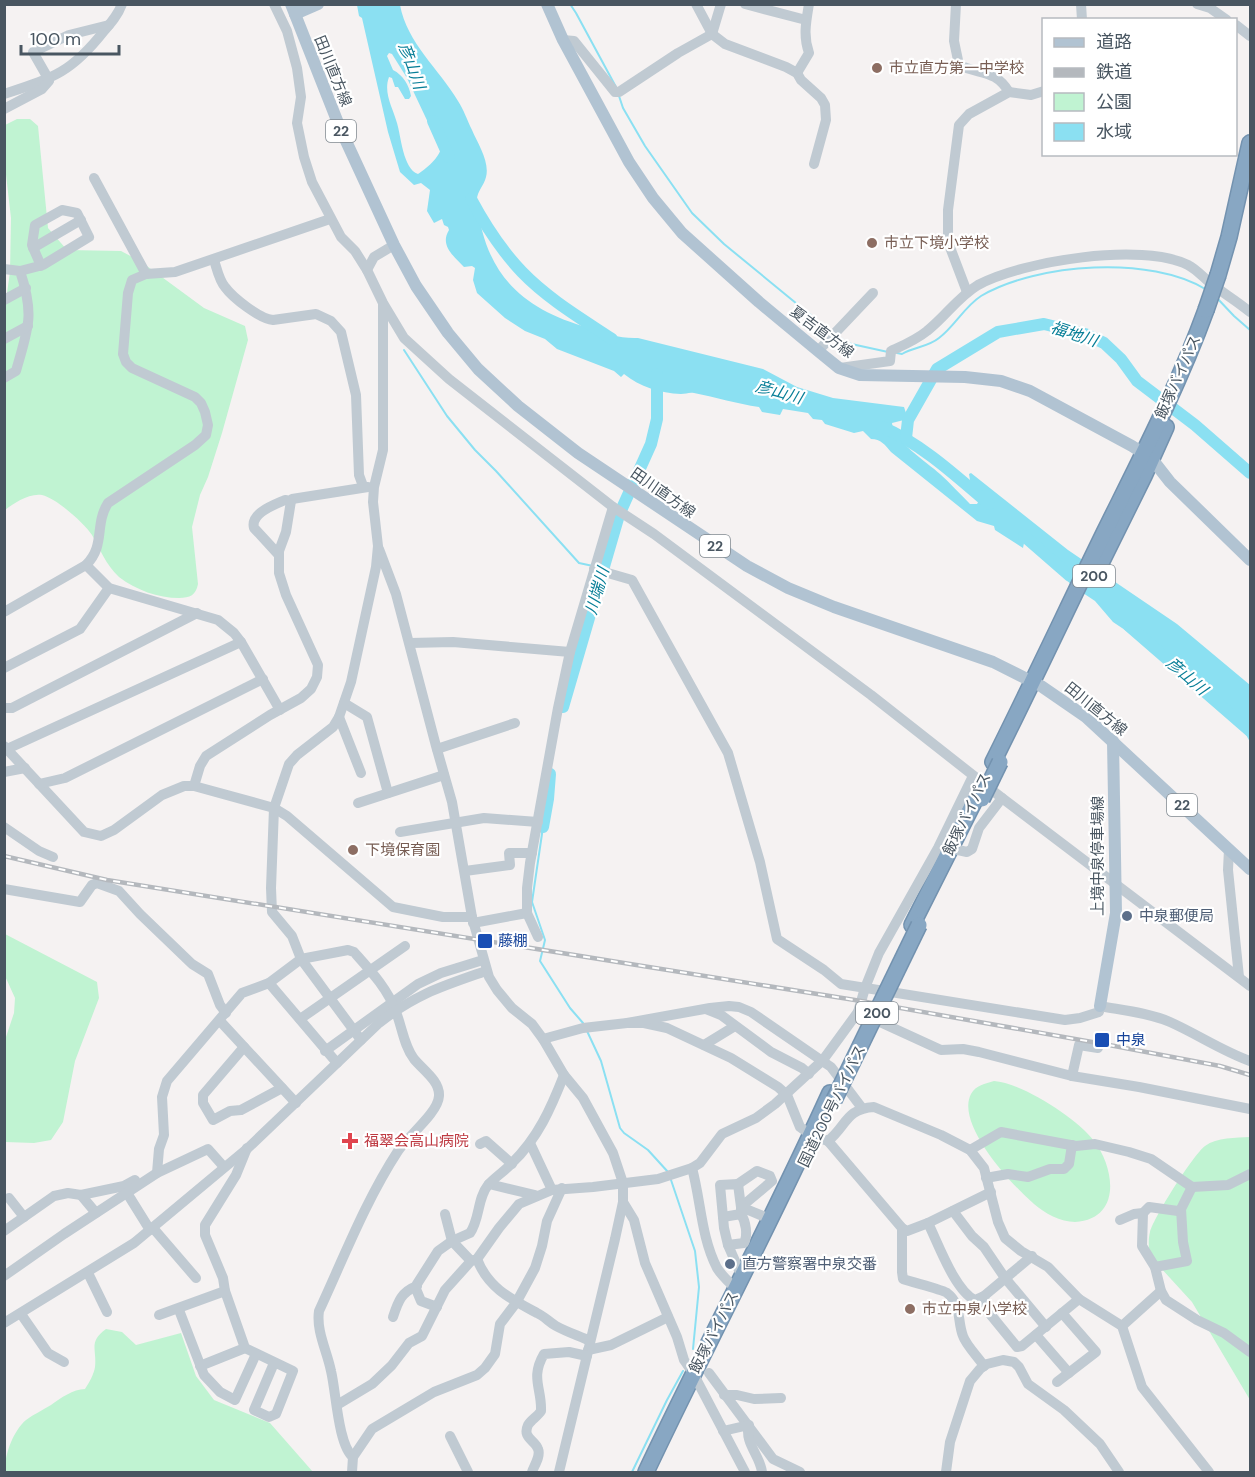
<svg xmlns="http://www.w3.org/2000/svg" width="1255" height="1477" font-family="'DM Sans','Noto Sans JP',sans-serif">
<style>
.green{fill:#c0f3d2}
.water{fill:#8be0f2;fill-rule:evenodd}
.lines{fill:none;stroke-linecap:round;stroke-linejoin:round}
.stream{stroke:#8be0f2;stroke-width:2}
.river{stroke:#8be0f2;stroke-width:12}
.highway-casing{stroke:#7392af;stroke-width:18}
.minor{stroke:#c0cad2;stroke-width:10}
.major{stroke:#b1c3d2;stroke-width:12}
.highway{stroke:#88a7c3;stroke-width:15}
.rail-casing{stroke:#b4b8bd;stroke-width:4.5}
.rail{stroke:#fff;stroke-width:2;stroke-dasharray:7;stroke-linecap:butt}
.highway-bridge-casing{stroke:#7392af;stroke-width:18;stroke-linecap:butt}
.highway-bridge{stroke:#88a7c3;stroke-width:15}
.education-dot{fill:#8d6e63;stroke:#fff;stroke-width:2}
.service-dot{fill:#5c6f8a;stroke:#fff;stroke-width:2}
.transit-dot{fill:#1a4fb4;stroke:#fff;stroke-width:2}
.health-dot{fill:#e0444e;stroke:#fff;stroke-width:2}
.labels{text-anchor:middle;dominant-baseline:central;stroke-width:4.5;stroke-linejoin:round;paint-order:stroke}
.shield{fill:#fff;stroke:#808990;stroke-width:1.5}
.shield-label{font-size:14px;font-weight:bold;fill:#495661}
.education-label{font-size:15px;fill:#785e54;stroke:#fff;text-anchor:start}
.street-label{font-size:15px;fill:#495661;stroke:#fff}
.service-label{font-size:15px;fill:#4e5e75;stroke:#fff;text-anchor:start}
.transit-label{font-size:15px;fill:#164399;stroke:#fff;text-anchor:start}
.health-label{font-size:15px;fill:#be3a42;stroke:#fff;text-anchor:start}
.water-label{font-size:16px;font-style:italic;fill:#077e97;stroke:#fff}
</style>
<rect width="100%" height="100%" fill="#f5f2f2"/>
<g class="green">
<path d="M17,119h13l8,7 10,102 19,22 54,1 19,10 64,47 41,18 3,14 -26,93 -14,44 -8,18 -8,32 6,57c-2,11 -8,14 -19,14 -21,0 -43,-8 -60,-21 -13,-12 -19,-28 -27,-42 -8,-12 -36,-37 -50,-40 -13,-2 -28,8 -37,15l-1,-196 6,-42 1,-54 -6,-52v-41z"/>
<path d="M5,934l92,48 2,16 -24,63 -12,61 -12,18 -17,3 -29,-1v-102l9,-27 1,-15 -10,-22z"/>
<path d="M994,1081c28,2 83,37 100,60 21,27 28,78 -19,81 -14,0 -31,-9 -41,-18 -21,-18 -79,-80 -63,-110 5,-9 14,-10 23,-13z"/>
<path d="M1250,1137v263l-58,-98 -43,-47c0,-8 -1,-16 1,-23 4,-15 43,-77 55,-86 12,-9 31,-8 45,-9z"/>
<path d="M106,1329l16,3 14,13 45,-12 15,43 18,24 56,23 43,49h-308c-1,-16 8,-41 21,-52 8,-6 17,-10 25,-15 10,-7 22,-16 34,-16 4,-6 9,-15 10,-22 2,-18 -7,-25 11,-38z"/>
</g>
<path class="water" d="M357,5h43c7,38 39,64 58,96 6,9 9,19 14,29 6,14 18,32 14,47 -2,9 -10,15 -9,25 8,73 45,107 112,126 16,5 32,11 49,10l125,31 34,18 36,11 71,9 4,12 -16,4c1,18 35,39 48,51 10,9 20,20 30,30h7l3,-5 -9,-13 -2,-12 2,-1 97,77 109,74 73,61v57l-10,-18 -18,-22 -36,-30 -26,-17 -14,-17 -18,-6 -15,-10 -18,-21 -24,-16 -12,-15 -2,-8 -36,-27 -2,2 5,6 -1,5 -28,-18 -1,-4 -17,-5 -86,-69c-6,-7 -10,-13 -20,-13l-8,-8 -9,2 -29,-9 -3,-4 -9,-1 -5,-6 -25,-4 -3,6 -18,-3 -3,-5c-22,-3 -43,-10 -65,-14 -5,-1 -8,1 -13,1 -21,-1 -41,-7 -57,-20l-3,3 -7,-6 -57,-22 -12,-10 -20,-8 -20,-13 -28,-25 -4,-13 2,-12 -3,-2 -8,1c-9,-10 -25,-21 -15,-37l-1,-3 -4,-2 -2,-6 -8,4 -7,-12 3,-21 -9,-7 -7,2 -14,-13 -12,-40 -26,-114 -3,-2zM389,53l3,1 15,24 26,55 8,3c6,15 -11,30 -23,38 -15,-5 -17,-38 -21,-51 -4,-15 -14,-30 -8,-46l3,1 3,9h3l7,12h4l2,-3c-2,-11 -8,-21 -18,-26l-6,-14z"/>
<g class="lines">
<g class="stream">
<path d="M570,4l6,9 40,74"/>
<path d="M619,96l4,12 22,38 47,67 32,31 106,87"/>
<path d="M1216,297l18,19 16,14"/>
<path d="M837,336l10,7 41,9"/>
<path d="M404,350l43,66 28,34 21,21 83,92 14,3"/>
<path d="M897,353l5,1c12,-7 26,-7 37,-16 16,-12 25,-31 42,-42 56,-33 170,-41 226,-6"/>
<path d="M543,827l-11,75 13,38 -5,21 30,47 13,15"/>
<path d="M587,1031l14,30 19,67 4,5 24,17 20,22"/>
<path d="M671,1180l24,71 4,36 -6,62"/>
<path d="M632,1472l35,-72 16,-29"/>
</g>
<g class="river">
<path d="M433,121l16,36"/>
<path d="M471,199c14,26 31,52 51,73 26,27 60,47 90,67"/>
<path d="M882,427c40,17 74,49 107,77"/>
<path d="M906,438l2,-18 29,-51 61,-37 46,-8 41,10 19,9 17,16 16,22 58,44 55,48"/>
<path d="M1024,536l46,40"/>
<path d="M1129,626l121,105"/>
<path d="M563,707l56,-192 32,-71 6,-25v-45"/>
<path d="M543,827l5,-28 2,-25"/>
</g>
<g class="highway-casing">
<g id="highway">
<path d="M1218,275l11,-38 21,-94"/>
<path d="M1099,567l45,-91 22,-49"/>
<path d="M993,762c38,-76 74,-153 111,-229 36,-73 74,-146 102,-223"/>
<path d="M912,925l65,-129"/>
<path d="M646,1472c60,-127 126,-251 184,-379"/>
</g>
</g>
<g class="minor">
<path d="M274,4l13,27 10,37 4,29 -4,26 7,34 8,25 29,55 14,14 12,19 16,33 21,35 45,41 164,128 41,27 217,161 131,103 248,188"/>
<path d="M696,4l16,30 13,10 61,23 11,6 4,7 20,18 4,7 1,15 -12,44"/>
<path d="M745,4l61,16"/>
<path d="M956,4l-2,37 5,24c21,10 36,4 50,27"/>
<path d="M1081,4l1,16"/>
<path d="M1197,4l13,4 17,12"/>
<path d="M1236,25l14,11"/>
<path d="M563,40l11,1 41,51h4l59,-39 34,-19 9,-30"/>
<path d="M797,73l12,-20c-6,-17 -3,-31 0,-49"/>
<path d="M49,80l-16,-28 36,-17 40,-10"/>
<path d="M4,94c49,-16 67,-21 100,-63 7,-8 14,-16 18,-27"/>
<path d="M4,109l38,-20 7,-8"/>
<path d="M94,178l52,96"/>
<path d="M33,248l48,-28"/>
<path d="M214,260c3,9 5,20 11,27 8,11 35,32 48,33l43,-6 15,7 10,11 15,63 3,80 4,11"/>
<path d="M4,269l16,2c15,45 8,57 -4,100l-12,7"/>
<path d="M367,270l7,-13 20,-12"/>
<path d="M20,271l23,-6 46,-28 -12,-24 -15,-3 -27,15 -3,20 9,21"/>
<path d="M967,292l-19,-50v-32l11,-85 10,-11 40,-22 22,3 13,-4"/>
<path d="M4,300l22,-12"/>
<path d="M4,339l24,-13"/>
<path d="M818,351l55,-58"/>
<path d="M840,368l50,-7 1,-10c13,-6 25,-11 36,-20 18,-14 31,-34 51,-46 44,-24 164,-43 210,-20 8,4 15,12 21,17 14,11 28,19 41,30"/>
<path d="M379,549l17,45 40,152 16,56 20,115"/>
<path d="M278,554l-24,-26c-4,-15 20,-23 31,-28l6,1 1,-2 76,-12"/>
<path d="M86,565l23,23 109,32 16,13 7,9 39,68"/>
<path d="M594,569l38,11 96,173 32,109 17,77 47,31 17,14 224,36 15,-2 19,-6 1,-6c21,4 50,7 70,16 27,12 52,29 80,39"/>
<path d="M4,612l82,-47c20,-20 8,-40 22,-62l87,-58 11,-10 2,-10 -3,-13 -4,-9 -6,-6 -63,-29 -6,-6 -3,-8 5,-61 4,-13 14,-6 29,-2 155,-53"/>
<path d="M410,643l43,-1 117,10"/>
<path d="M4,668l76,-39 29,-41"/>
<path d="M344,703l23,14 21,76"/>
<path d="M4,708h8l185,-95"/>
<path d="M339,717l22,56"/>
<path d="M4,746l80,86 17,4 13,-6 48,-35 22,-9h10l80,22 13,8 106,91 50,10h29l17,60 8,13 15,18 20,16 11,15 21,36 19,23 30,55 10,30v19l-8,37 -56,233"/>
<path d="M7,749l234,-107"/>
<path d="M437,749l78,-26"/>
<path d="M4,772l21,-4"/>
<path d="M39,784l26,-6 198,-99"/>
<path d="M194,786l6,-20 6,-10 64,-41 31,-17 10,-9 6,-12 1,-12 -32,-70 -7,-22v-22l7,-19 5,-31"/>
<path d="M358,803l86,-28"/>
<path d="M4,827l35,24 14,6"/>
<path d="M400,832l84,-14 54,4"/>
<path d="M1229,849l-1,21 11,107"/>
<path d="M958,850l9,2 5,-3 7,-21 23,-30"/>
<path d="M465,871l45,-6 -1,-12h23"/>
<path d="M4,889l76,13 12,-17 5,-2 22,8 21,23 52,50 16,10 12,31 6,8"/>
<path d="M473,923l54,-10"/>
<path d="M538,937l-11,-24v-25l3,-25 28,-155 12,-56 43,-145"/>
<path d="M269,983l68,80"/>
<path d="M706,1009l15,6 50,37 31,16 7,6"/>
<path d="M858,1012l83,38 22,-1 16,3 93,24 67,11 111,22"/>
<path d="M300,1019l105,-73"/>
<path d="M220,1021l76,82"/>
<path d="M627,1023h17l23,5 64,30 47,29 9,8 13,32 11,8 17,6c19,-15 17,-32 46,-34l67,28 29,15 14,18 14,54 7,16 16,13 27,16 31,32 43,27 20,61 67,85"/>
<path d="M543,1039l40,-11 44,-5 83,-15 19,-2 10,1 12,5 80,55 31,41"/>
<path d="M361,1040l-60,-81 -9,-23 -20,-24 -1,-24 3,-80 15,-44 8,-9 36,-28 6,-10 12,-35 25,-115 2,-21 -5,-44 1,-15 9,-37v-146"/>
<path d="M704,1045l31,-19"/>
<path d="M244,1047l-41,48v8l10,17 17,-9 11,-1 41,-22"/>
<path d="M325,1051l93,-67 23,-11 42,-13"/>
<path d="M1072,1076l7,-31 19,3v-1"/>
<path d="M828,1141l74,87 5,3 21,-8 63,-31"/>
<path d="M530,1143l22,47"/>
<path d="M480,1144l6,-3 26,23"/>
<path d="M247,1148l-11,27 -31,50v10l18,43 2,13 20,57 48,23 -17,43 -7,3 -15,-7 20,-47"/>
<path d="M970,1150l31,-18 75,14 19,-2 34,8 22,7 41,28 36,-2 22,-11"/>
<path d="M692,1168c9,33 9,69 25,100 5,8 13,15 19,21"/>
<path d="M157,1173l2,-24 5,-14 -2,-38 5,-16 75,-88 27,-10 32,-24 47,-9 6,2c16,18 34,37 42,60 6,15 8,34 18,47 9,11 26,22 25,37 -1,17 -31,40 -41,55 -32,49 -54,106 -79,160 -3,20 8,40 12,60 5,20 7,74 22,86"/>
<path d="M986,1178l22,-4 20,3 22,-8h14l5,-5 3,-19"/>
<path d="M489,1184l46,11"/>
<path d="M127,1193l23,37"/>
<path d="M81,1195l15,18"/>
<path d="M9,1198l15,19"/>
<path d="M623,1202l11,18 11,43 32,74 7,23 9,13 52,99"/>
<path d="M953,1211l19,25 12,11 21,31 41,49"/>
<path d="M1143,1213l-1,33 13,21 6,24 5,9 31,20 27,13 26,19"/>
<path d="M445,1214l7,27 19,20"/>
<path d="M723,1217l18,-3v-7l31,-26 -2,-5 -13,-5 -19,13"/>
<path d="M1120,1220l14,-6 9,-1 6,-6 29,4 3,-2 11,-22"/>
<path d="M928,1223c10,20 27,68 47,77l9,-4 48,-40"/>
<path d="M153,1228l43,50"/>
<path d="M902,1228v44l1,7c8,3 41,11 44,14 15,11 10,28 16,43 3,9 15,21 21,30"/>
<path d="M4,1231l50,-35 14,-3 13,2 43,-9 11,-6"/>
<path d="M728,1245l16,-2c4,-8 2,-21 -3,-29"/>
<path d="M477,1259c11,29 34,40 60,54 7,3 12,9 19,13 11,6 23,10 34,15"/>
<path d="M1155,1267l32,-6 -4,-19 -2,-33"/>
<path d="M88,1273l19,39"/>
<path d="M4,1276l60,-42 93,-61 51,-24 16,18"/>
<path d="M742,1277l-14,-32 -4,-17 -4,-43 18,-1 3,23 29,12"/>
<path d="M984,1296l2,13 31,38 5,-1 57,-47"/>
<path d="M437,1307l-16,-6 -5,-12 1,-5 21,-33 14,-10 18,-8c10,-14 7,-34 18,-48 7,-8 17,-14 24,-22 26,-25 39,-55 52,-88"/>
<path d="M179,1310l25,65 16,17 15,8 21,-46"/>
<path d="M21,1314l27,39 16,9"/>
<path d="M159,1315l66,-24"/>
<path d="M393,1317c5,-15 8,-25 24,-31"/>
<path d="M4,1323l130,-80 114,-95 131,-125c37,-29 64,-37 107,-52"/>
<path d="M1122,1326l39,-35"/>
<path d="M1036,1335l33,38"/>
<path d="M588,1350l23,-5 57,-28"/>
<path d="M200,1366l45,-18"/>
<path d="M709,1373l64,86 27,13"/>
<path d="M1057,1382l39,-30 -34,-39"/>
<path d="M724,1395h13l17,4 27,-1"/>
<path d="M337,1405l35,-21 20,-19 17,-22 13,-7 23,-46 26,-29 6,-2 22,-31 20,-24 33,-14 41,-3 65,-8 34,-11 8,-5 22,-29 34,-16 19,-14 48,-44 35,-48 7,-24 14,-35 59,-105 35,-72"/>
<path d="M723,1431l26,-6c-5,18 11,30 13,47"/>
<path d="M450,1436l18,36"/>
<path d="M352,1472l1,-15 19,-28 62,-37 43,-17 8,-7 10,-14 5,-30 16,-21 19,-35 7,-22 5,-25 15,-33"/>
<path d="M532,1472c2,-6 9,-16 6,-23 -3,-9 -16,-11 -10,-24 3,-5 10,-9 13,-14 1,-23 -11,-33 3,-57l25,-2 18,4"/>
<path d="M946,1472l4,-30 20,-61 10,-12 7,-5 16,-4 11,2 5,5 9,17 36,26 36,34 19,28"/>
</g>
<g class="major">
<path d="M291,4l49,124 54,117 22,41 32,47 30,36 40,37 60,47 169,113 41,22 46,19 159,55 48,24 45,31 164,152"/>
<path d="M547,4l16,36 66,122 24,36 29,35 77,69 59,49 21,17 21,7 105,2 36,4 29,10 102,55 20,13 18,23 80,78"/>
<path d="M295,14l23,-10"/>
<path d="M1100,1006l16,-93 -3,-172"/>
</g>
<use href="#highway" class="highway"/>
<g class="rail-casing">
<path id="rail" d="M4,856l103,24 754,121 248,44 111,21 30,9"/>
</g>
<use href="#rail" class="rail"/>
<g class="highway-bridge-casing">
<g id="highway-bridge">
<path d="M1206,310l12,-35"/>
<path d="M982,799l18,-37"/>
<path d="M834,1100l85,-175"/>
</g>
</g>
<use href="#highway-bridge" class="highway-bridge"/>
</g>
<g class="education-dot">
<circle cx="877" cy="68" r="6"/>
<circle cx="872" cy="243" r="6"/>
<circle cx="353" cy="850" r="6"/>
<circle cx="910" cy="1309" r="6"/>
</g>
<g class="service-dot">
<circle cx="1127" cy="916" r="6"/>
<circle cx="730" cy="1264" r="6"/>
</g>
<g class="transit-dot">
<rect x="477" y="933" width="16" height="16" rx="3"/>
<rect x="1094" y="1032" width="16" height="16" rx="3"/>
</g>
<path class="health-dot" d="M347 1132h6v6h6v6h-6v6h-6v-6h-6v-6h6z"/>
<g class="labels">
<g class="shield">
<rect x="326" y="120" width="30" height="22" rx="4.5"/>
<rect x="700" y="535" width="30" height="22" rx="4.5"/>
<rect x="1073" y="565" width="42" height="22" rx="4.5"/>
<rect x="1167" y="794" width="30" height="22" rx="4.5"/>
<rect x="856" y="1002" width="42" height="22" rx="4.5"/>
</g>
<g class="shield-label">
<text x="341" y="131">22</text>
<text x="715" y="546">22</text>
<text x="1094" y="576">200</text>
<text x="1182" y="805">22</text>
<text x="877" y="1013">200</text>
</g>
<g class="education-label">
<text x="889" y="68">市立直方第一中学校</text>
<text x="884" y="243">市立下境小学校</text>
<text x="365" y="850">下境保育園</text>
<text x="922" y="1309">市立中泉小学校</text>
</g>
<g class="street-label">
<text transform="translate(333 71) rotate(68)">田川直方線</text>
<text transform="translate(822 332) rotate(37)">夏吉直方線</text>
<text transform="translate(1178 377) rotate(-66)">飯塚バイパス</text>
<text transform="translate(663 493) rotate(35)">田川直方線</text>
<text transform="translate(1096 709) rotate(39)">田川直方線</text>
<text transform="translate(967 814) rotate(-64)">飯塚バイパス</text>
<text transform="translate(1098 856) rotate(-90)">上境中泉停車場線</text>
<text transform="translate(832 1106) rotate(-64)">国道200号バイパス</text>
<text transform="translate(714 1332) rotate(-63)">飯塚バイパス</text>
</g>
<g class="service-label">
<text x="1139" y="916">中泉郵便局</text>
<text x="742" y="1264">直方警察署中泉交番</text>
</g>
<g class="transit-label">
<text x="498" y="941">藤棚</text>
<text x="1116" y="1040">中泉</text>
</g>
<g class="health-label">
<text x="364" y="1141">福翠会高山病院</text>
</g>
<g class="water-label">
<text transform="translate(412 66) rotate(70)">彦山川</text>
<text transform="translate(1074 334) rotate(18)">福地川</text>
<text transform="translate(779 392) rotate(16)">彦山川</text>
<text transform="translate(597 591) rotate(-74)">川端川</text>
<text transform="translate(1187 676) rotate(41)">彦山川</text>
</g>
</g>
<rect width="1255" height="1477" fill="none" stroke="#495661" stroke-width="12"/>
<rect x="1042" y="18" width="195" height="138" fill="#ffffff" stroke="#b6bbc0" stroke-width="1.5"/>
<rect x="1054" y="38" width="30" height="9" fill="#b1c3d2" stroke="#b6bbc0" stroke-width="1.5"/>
<text x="1096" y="48" font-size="18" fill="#495661">道路</text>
<rect x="1054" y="68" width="30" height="9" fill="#b4b8bd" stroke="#b6bbc0" stroke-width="1.5"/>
<text x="1096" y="78" font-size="18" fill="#495661">鉄道</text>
<rect x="1054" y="93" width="30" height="18" fill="#c0f3d2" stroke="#b6bbc0" stroke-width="1.5"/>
<text x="1096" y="108" font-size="18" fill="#495661">公園</text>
<rect x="1054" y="123" width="30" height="18" fill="#8be0f2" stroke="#b6bbc0" stroke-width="1.5"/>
<text x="1096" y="138" font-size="18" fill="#495661">水域</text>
<path d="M21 45v9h98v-9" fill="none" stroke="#495661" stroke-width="3"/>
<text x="30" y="45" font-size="18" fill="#495661" stroke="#ffffff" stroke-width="4.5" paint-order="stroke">100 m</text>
</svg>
